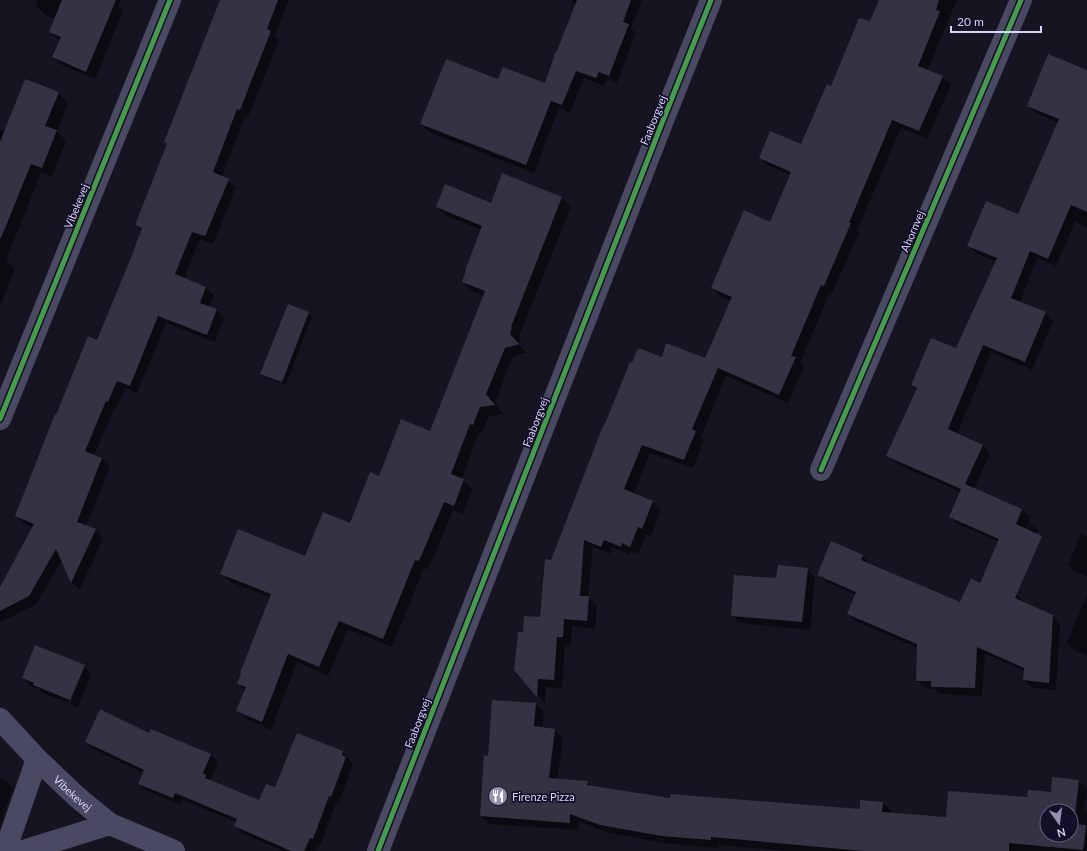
<svg xmlns="http://www.w3.org/2000/svg" width="1087" height="851" font-family="Lato,sans-serif">
<style>
.shadow{fill:#0007;fill-rule:evenodd}
.building{fill:#343243;fill-rule:evenodd}
.lines{fill:none;stroke-linecap:round;stroke-linejoin:round}
.minor{stroke:#4a4962;stroke-width:22}
.cycleway-casing{stroke:#130f26;stroke-width:8}
.cycleway{stroke:#469c4c;stroke-width:5}
.labels{text-anchor:middle;dominant-baseline:central;stroke-width:3.5;stroke-linejoin:round;paint-order:stroke}
.street-label{font-size:11px;fill:#d9d4ff;stroke:#130f26}
.poi-label{font-size:11px;fill:#d9d4ff;stroke:#130f26;text-anchor:start}
</style>
<rect width="100%" height="100%" fill="#161421"/>
<g class="shadow">
<path d="M38,0h83l-3,6 5,4 -28,69 -33,-14 -8,-8 6,-16 -10,-9 5,-13 -11,-5 -8,-8z"/>
<path d="M221,0h68l-14,36 4,4 -31,77 -3,-1 -23,61 6,3 8,7 -23,57 -13,-5 -16,40 22,9 8,7 -5,12 7,3 8,8 -9,24 -49,-19 -29,70 -12,-5 -9,21h-2l-20,47 8,3 8,7 -24,60 10,4 7,8 -23,52 -8,-7 -10,-23 -26,44 -36,19v-34l33,-62 -9,-3 -8,-8 41,-100 41,-75 44,-111 -6,-5 32,-80 -3,-3z"/>
<path d="M572,0h70l-11,28 5,5 -19,50 -10,-4 -3,7 -20,-8 -14,35 -11,-5 -25,65 -105,-41 -8,-8 78,-43 47,3 30,-78 -4,-5z"/>
<path d="M880,0h77l-30,71 15,6 9,8 -24,54 -26,-11 -44,103 2,2 -27,60 -2,-1 -30,71 4,4 -16,36 -62,-27 -25,61 3,3 -11,28 -43,-15 -16,41 19,8 8,8 -10,26 -5,-1 -8,19 -8,-3 -1,3 -17,-7 -2,7 -17,-7 -5,50 9,9 -2,23 -23,-3 -1,19h-6l-3,43 -16,-1 -1,16 -30,-33 9,-37 17,-15 10,-57 82,-197 29,-5h44l25,-58 -11,-5 -8,-8 58,-65 21,-48 -22,-9 -9,-8 42,-12 29,-58 39,-65z"/>
<path d="M1087,71v156l-12,-5 -19,44 -19,-8 -17,44 25,11 8,8 -21,49 -41,-18 -34,82 26,11 7,8 -16,36 48,21 8,7 -2,5 10,8 -27,62 5,2 8,8 28,14 8,8 -4,66 -24,-2 -8,-8 1,-9 -40,-17 -3,42 -42,-2 -6,-5 -9,-1 -8,-8 1,-32 -62,-27 -8,-7 8,-19 -30,-13 -8,-8 45,-18 7,8v1l91,39 19,-20 19,-42 -41,-18 -8,-7 10,-25 -65,-29 -7,-7 29,-66 -5,-5 44,-35 40,-88 -20,-9 -8,-7 50,-30 40,-93 -22,-10 -8,-7zM1028,525h2l-28,67 -2,-1z"/>
<path d="M58,93l10,10 -11,28 9,10 -14,36 -11,-4 -35,87 9,9 -15,37v-176l5,2z"/>
<path d="M502,175l60,23 9,9 -52,129 2,1 -3,7 9,9 -14,3 -18,47 8,11 -14,2 -7,17 -3,-1 -17,47 10,10 -9,25 -10,-4 -25,60 -4,-2 -32,79 -44,-18 -20,47 -31,-14 -26,68 -25,-11 -9,-8 8,-21 -7,-7 33,-85 -41,-16 -8,-9 84,-16 45,-33 28,-47 51,-45 54,-136 -12,-5 -9,-9 19,-52 -36,-14 -9,-9 54,-3z"/>
<path d="M308,313l4,4 -26,68 -21,-8 -4,-3z"/>
<path d="M1081,534l6,3v40l-11,-5 -8,-7z"/>
<path d="M807,569l8,8 -5,53 -70,-7 -8,-8 45,-36z"/>
<path d="M1087,594v62l-12,-5 -8,-8z"/>
<path d="M84,666l8,8 -14,33 -8,-3 14,-36h-2l-14,35 -26,-10 -3,-4 -8,-3 -8,-8z"/>
<path d="M536,704l8,8 -2,16 13,2 8,8 -6,42 30,2 5,5 79,13 189,10 23,-7 8,8 -1,3 57,4 105,-25 27,-12 8,8 -3,22h3v40h-299l-69,-6 -1,3 -47,-4 -62,-11 -31,-12v9l-89,-6 -8,-8 8,-59zM1047,811h24v24h-24z"/>
<path d="M151,730l60,25 7,7 -8,19 49,20 16,-12 23,-55 45,18 7,8v1l3,4 -15,39 -2,-1 -16,43 -2,-1 -3,6h-32l-41,-18 -7,-7 1,-4 -54,-22 -2,5 -33,-14 -8,-7 5,-11 -51,-24 -7,-7 63,-8z"/>
<path d="M0,778l5,2 8,8 -13,36z"/>
</g>
<g class="building">
<path d="M62,0h54l-30,72 -34,-15 9,-20 -12,-5z"/>
<path d="M220,0h58l-11,29 4,2 -31,79 -3,-1 -24,63 16,7 -24,57 -13,-4 -17,42 31,13 -6,16 17,6 -10,26 -49,-19 -28,70 -13,-5 -9,21 -2,-1 -21,50 17,7 -25,64 19,7 -25,54 -15,-34 -27,47 -29,15v-24l34,-63 -19,-8 2,-5 38,-97 1,1 32,-79 9,4 33,-80 12,-32 -7,-3 32,-81 -3,-2z"/>
<path d="M577,0h54l-8,22 6,2 -20,52 -10,-4 -3,6 -20,-7 -14,34 -11,-4 -25,64 -106,-41 26,-65 52,20 5,-12 42,16 11,-32h1z"/>
<path d="M879,0h60l-3,10 4,1 -22,55 25,10 -24,55 -27,-11 -43,103h2l-27,63 -3,-1 -30,71 5,1 -17,38 -61,-27 -26,61 4,2 -12,29 -42,-15 -18,44 29,12 -11,28 -4,-2 -8,20 -8,-4 -1,4 -17,-7 -3,7 -17,-7 -4,56h9l-2,25 -23,-2 -1,18h-6l-3,43 -16,-1 -1,18 -23,-27 4,-38h5l1,-16 16,1 5,-58 6,1 52,-134h1l26,-64 2,1 6,-15 24,9 4,-14 39,15 27,-61 -21,-9 33,-78 26,12 21,-50 -32,-14 11,-27 31,13 26,-60 4,2 28,-68 11,3z"/>
<path d="M1048,54l39,16v142l-16,-7 -23,54 -18,-8 -19,47 35,14 -21,50 -42,-17 -35,84 35,16 -18,39 57,25 -6,15 26,12 -27,62 38,17 -4,68 -26,-3 1,-12 -47,-21 -2,41 -44,-1v-6h-15l1,-37 -70,-30 9,-22 -39,-17 14,-34 32,14 -2,5 99,42 11,-24 9,5 19,-44 -50,-22 12,-28 -75,-33 31,-68 -6,-3 20,-47 25,10 41,-90 -30,-12 19,-45 32,13 41,-95 -32,-13z"/>
<path d="M25,79l34,13 -14,34 12,4 -15,38 -11,-4 -30,74h-1v-96z"/>
<path d="M502,173l60,24 -51,130 1,1 -2,6 9,10 -14,4 -19,46 9,11 -15,2 -7,18 -3,-1 -19,50 13,5 -10,27 -10,-4 -25,59 -4,-1 -32,79 -44,-18 -20,46 -31,-13 -26,68 -26,-11 10,-24 -9,-3 4,-10 -1,-1 31,-79 -51,-20 18,-45 67,27 18,-44 27,11 20,-51 9,4 22,-57 29,12 55,-140 -23,-9 4,-11h-1l17,-45 -46,-19 9,-23 46,19z"/>
<path d="M288,304l21,8 -27,70 -22,-8z"/>
<path d="M778,565l30,3 -6,54 -71,-6 3,-41 42,3z"/>
<path d="M35,645l50,20 -15,35 -37,-15 1,-2 -12,-5z"/>
<path d="M492,700l44,3 -2,23 21,3 -6,49 39,3 -1,4 83,13 1,-4 189,15v-9l23,2 -1,10 64,5 2,-26 79,6 1,-7 23,2 1,-15 27,3 -5,44 12,1 -3,25 -74,-7v8h-145l-153,-14v3l-49,-4 -62,-11 -30,-11v9l-90,-7 4,-61 4,1zM1047,811h24v24h-24z"/>
<path d="M100,709l49,24 2,-4 60,25 -8,19 3,2 -1,3 54,22 7,-16 9,3 22,-54 46,18 -1,4 4,2 -15,40 -2,-1 -16,43 -3,-1 -6,13h-13l-57,-25 3,-7 -62,-26 -2,5 -35,-14 6,-14 -59,-28z"/>
</g>
<g class="lines">
<g class="minor">
<path d="M0,419l170,-419"/>
<path d="M821,470l200,-470"/>
<path id="s1" d="M0,719l37,40 40,38 33,27 64,27"/>
<path d="M5,851l32,-92"/>
<path d="M23,851l87,-27"/>
<path d="M378,851l284,-728 49,-123"/>
</g>
<g class="cycleway-casing">
<g id="cycleway">
<path d="M0,419l170,-419"/>
<path d="M821,470l200,-470"/>
<path d="M378,851l284,-728 49,-123"/>
</g>
</g>
<use href="#cycleway" class="cycleway"/>
</g>
<defs>
<g id="restaurant-disc" transform="scale(1)"><circle r="9.5" fill="#9591b1" stroke="#130f26"/><path d="M-5-6h1v4h1v-4h1v4h1v-4h1v5L-1.5 .5V6h-2V.5L-5-1ZM5-6V6H3V1.5H1.5Q1.5-4 5-6Z" fill="#fff"/></g>
</defs>
<g fill-rule="evenodd">
<use href="#restaurant-disc" x="498" y="796"/>
</g>
<g class="labels">
<g class="street-label">
<text transform="translate(653 120) rotate(-68)">Faaborgvej</text>
<text transform="translate(76 206) rotate(-68)">Vibekevej</text>
<text transform="translate(912 231) rotate(-67)">Ahornvej</text>
<text transform="translate(535 422) rotate(-69)">Faaborgvej</text>
<text transform="translate(417 723) rotate(-69)">Faaborgvej</text>
<text stroke="none"><textPath href="#s1" startOffset="104">Vibekevej</textPath></text>
</g>
<g class="poi-label">
<text x="512" y="796">Firenze Pizza</text>
</g>
</g>
<g transform="translate(1059 823) rotate(166)"><circle r="19" fill="#130f26" stroke="#625e7d"/>
<path d="M0-3L7 15L0 10L-7 15Z" fill="#9591b1"/>
<text y="-6" font-size="11" font-weight="bold" text-anchor="middle" fill="#d9d4ff">N</text>
</g>
<path d="M951 26v6h90v-6" fill="none" stroke="#d9d4ff" stroke-width="2"/>
<text x="957" y="26" font-size="12" fill="#d9d4ff" stroke="#130f26" stroke-width="3" paint-order="stroke">20 m</text>
</svg>
